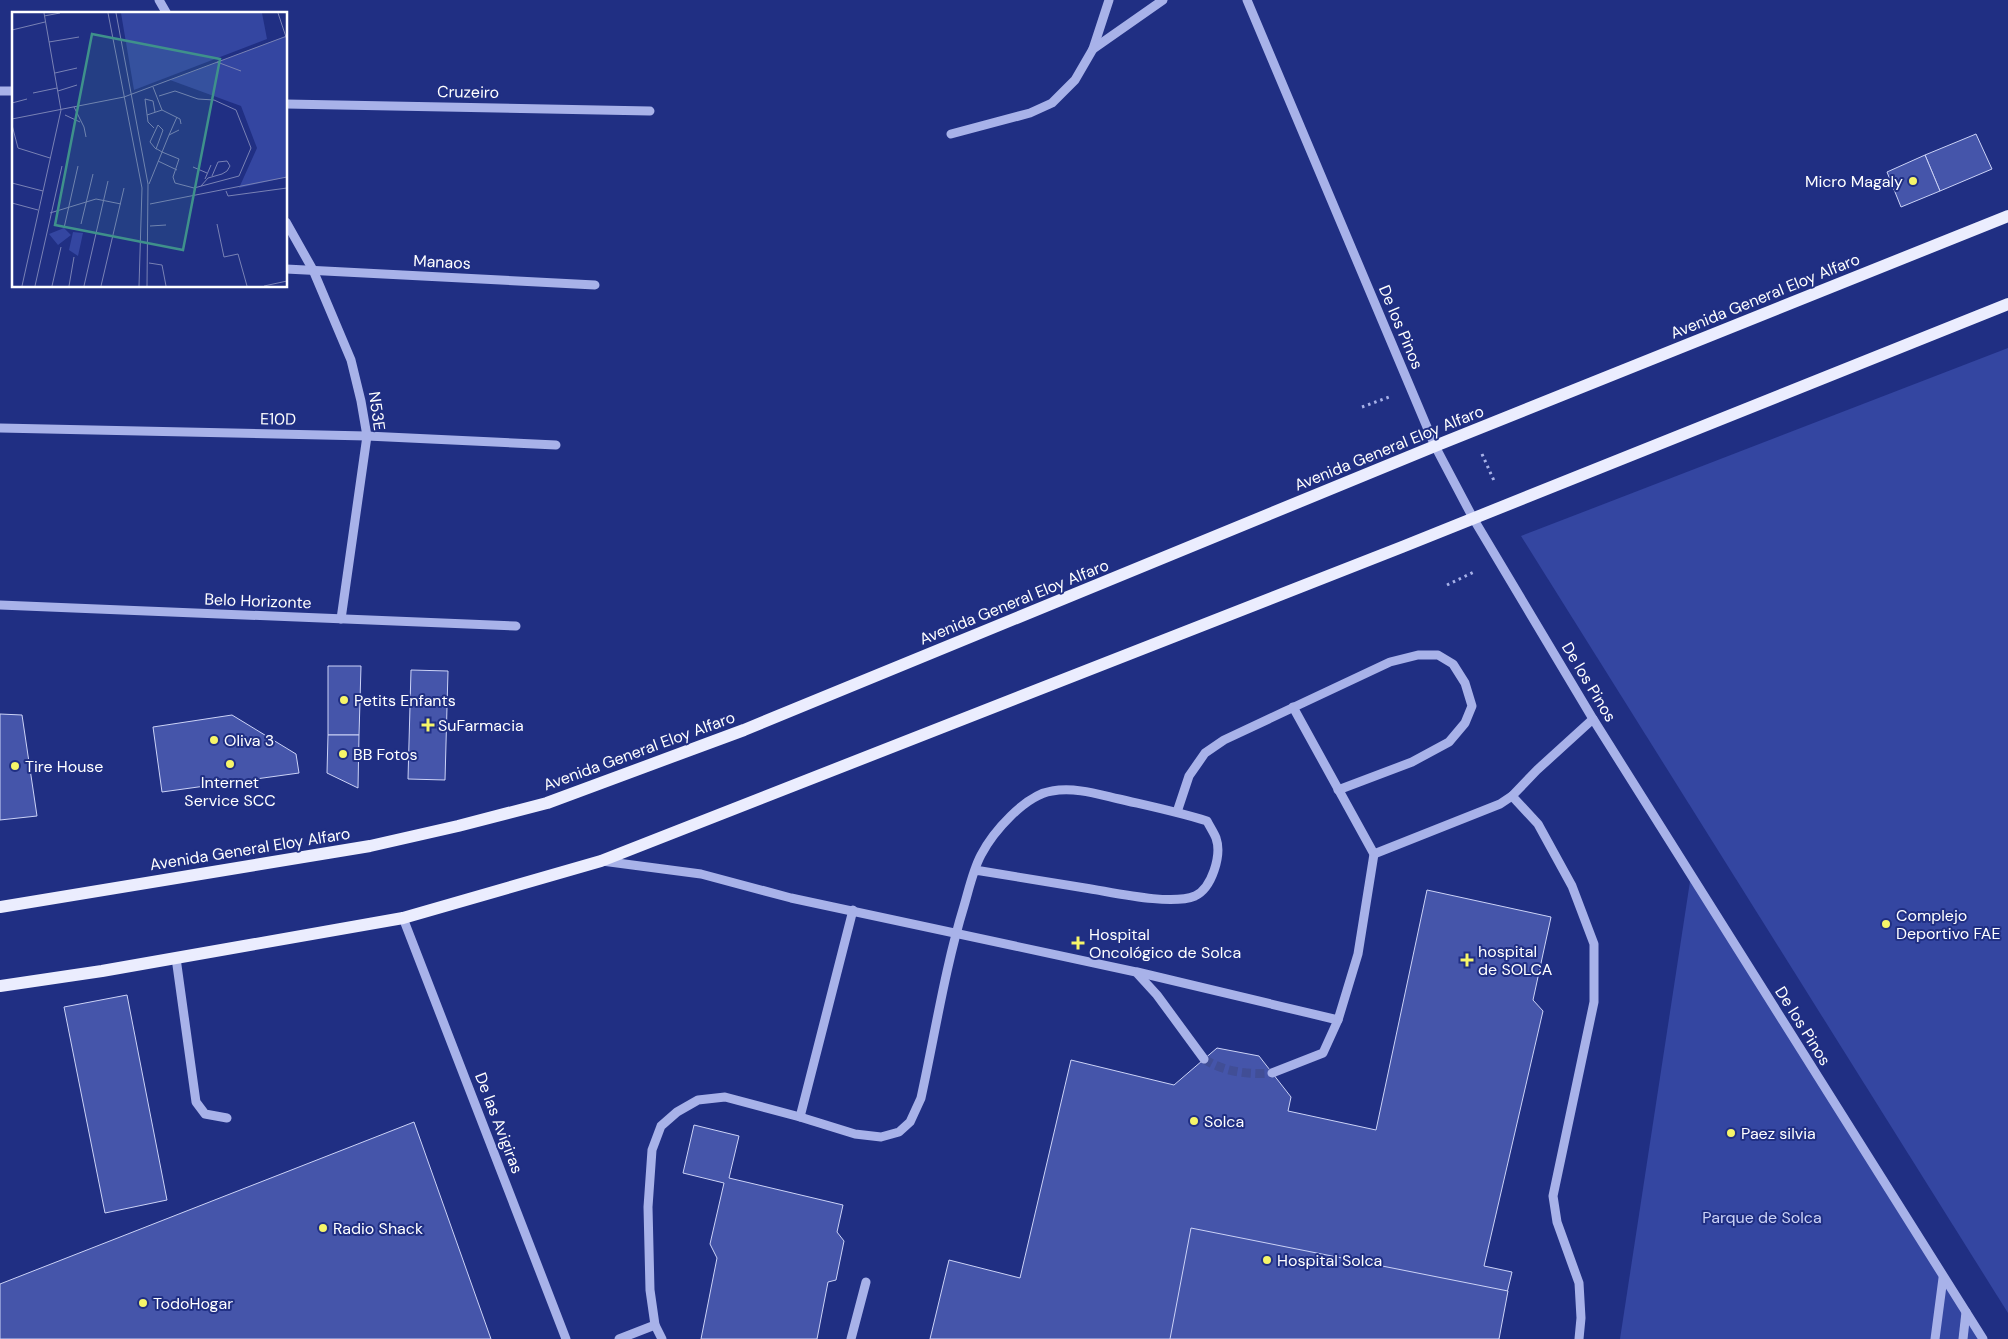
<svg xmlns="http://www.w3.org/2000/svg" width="2008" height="1339" font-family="'DM Sans',sans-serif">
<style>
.green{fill:#3446a1}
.building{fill:#4555aa;stroke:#ccd3f7}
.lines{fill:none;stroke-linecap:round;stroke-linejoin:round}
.minor-tunnel{stroke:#414e96;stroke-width:9;stroke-dasharray:9 4.5;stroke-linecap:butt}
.path{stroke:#a8b2e9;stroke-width:3;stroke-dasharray:2.5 4;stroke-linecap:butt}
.minor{stroke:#a8b2e9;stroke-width:9}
.major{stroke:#ebedfe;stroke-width:12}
.poi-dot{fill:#f6f569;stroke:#202f83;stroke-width:2}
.labels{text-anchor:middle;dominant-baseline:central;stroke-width:4;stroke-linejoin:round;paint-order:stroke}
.street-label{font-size:16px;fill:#fff;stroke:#202f83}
.poi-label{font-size:16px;fill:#fff;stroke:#202f83;text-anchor:start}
.park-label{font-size:16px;fill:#ccd3f7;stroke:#202f83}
.inset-road{fill:none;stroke:#7982b5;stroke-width:1}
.view{fill:#3f918b;fill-opacity:0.15;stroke:#3f918b;stroke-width:2.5}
.inset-edge{fill:none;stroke:#fff;stroke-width:2.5}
</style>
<rect width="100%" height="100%" fill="#202f83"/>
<g class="green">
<path d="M2008,348v965l-487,-777z"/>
<path d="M1691,875l292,464h-363z"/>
</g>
<g class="building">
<path d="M1976,134l16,35 -52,22 -15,-36z"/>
<path d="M1925,155l15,36 -39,16 -14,-35z"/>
<path d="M328,666h33l-2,69h-31z"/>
<path d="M411,670l37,1 -3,109 -37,-1z"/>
<path d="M0,714l22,1 15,101 -37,4z"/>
<path d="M232,715l64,39 3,19 -137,19 -9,-65z"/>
<path d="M328,735h31l-1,53 -31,-15z"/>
<path d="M1427,890l124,27 -18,83 10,11 -59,255 28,6 -16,67h-566l19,-79 71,18 51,-218 103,25 43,-37 42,8 32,41 -3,14 88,19z"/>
<path d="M127,995l40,205 -62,13 -41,-206z"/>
<path d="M414,1122l77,217h-491v-55z"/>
<path d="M694,1125l45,11 -10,42 114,27 -6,27 7,9 -8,39 -8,2 -11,57h-116l16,-81 -7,-14 14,-61 -41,-10z"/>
<path d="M1191,1228l317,63 -9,48h-329z"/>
</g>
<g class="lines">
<path class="minor-tunnel" d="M1204,1059c19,13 46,16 68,14"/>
<g class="path">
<path d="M1362,407l27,-10"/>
<path d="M1482,454l13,29"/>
<path d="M1447,585l29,-14"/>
</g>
<g class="minor">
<path d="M159,0l8,14"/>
<path d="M1247,0l188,446 38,72 120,201 390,620"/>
<path d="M1093,49l16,-49"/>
<path d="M0,91h14"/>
<path d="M286,104l364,7"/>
<path d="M951,134l79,-21 22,-10 23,-23 18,-31 70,-49"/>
<path d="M286,222l27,48 38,90 10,41 6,35 -26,183"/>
<path d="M286,269l309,16"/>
<path d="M0,428l367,8 189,9"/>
<path d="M0,605l516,21"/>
<path d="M1512,796l26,28 34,62 22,58v58l-41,194 4,26 22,61 2,35 -2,21"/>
<path d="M1177,812l12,-36 16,-23 19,-13 166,-78 28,-7h20l15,9 12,19 7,23 -7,17 -16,19 -37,20 -74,28"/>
<path d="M1374,854l126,-50 12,-8 25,-26 56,-51"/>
<path d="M602,861l99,13 90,24 345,74 21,23 47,64"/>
<path d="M403,918l163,421"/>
<path d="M176,958l20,144 9,12 22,4"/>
<path d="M1137,972l201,48"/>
<path d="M1272,1073l51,-20 15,-33 20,-66 16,-100 -81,-147"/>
<path d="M800,1117l53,-207"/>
<path d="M619,1339l36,-14"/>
<path d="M662,1339l-7,-14 -5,-35 -2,-83 4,-57 9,-24 16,-14 21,-12 27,-3 75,20 55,17 26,3 18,-5 11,-10 11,-24c14,-64 24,-130 43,-192 5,-17 9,-36 17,-51 12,-23 44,-60 71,-64 23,-4 45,3 67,8 30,7 59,13 88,22 3,6 7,12 9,17 6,17 -4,50 -21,58 -25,10 -83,-4 -110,-8 -36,-6 -73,-12 -110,-18"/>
<path d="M851,1339l15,-57"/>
<path d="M1935,1339l8,-61"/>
<path d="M1963,1339l3,-27"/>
</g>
<g class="major">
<path d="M0,907l370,-61 88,-20 89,-23 197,-73 691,-284 573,-230"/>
<path d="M0,986l102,-15 301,-53 198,-57 801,-314 606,-243"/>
</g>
</g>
<g class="poi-dot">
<circle cx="1913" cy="181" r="5"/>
<circle cx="344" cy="700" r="5"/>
<path d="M425.5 717.5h5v5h5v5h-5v5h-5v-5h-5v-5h5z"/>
<circle cx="214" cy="740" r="5"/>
<circle cx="343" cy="754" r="5"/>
<circle cx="230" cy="764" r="5"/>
<circle cx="15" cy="766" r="5"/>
<circle cx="1886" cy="924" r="5"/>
<path d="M1075.5 935.5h5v5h5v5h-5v5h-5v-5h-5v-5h5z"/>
<path d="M1464.5 952.5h5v5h5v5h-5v5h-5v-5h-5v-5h5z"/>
<circle cx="1194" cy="1121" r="5"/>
<circle cx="1731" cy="1133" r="5"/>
<circle cx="323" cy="1228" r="5"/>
<circle cx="1267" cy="1260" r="5"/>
<circle cx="143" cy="1303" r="5"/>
</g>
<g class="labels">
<g class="street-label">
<text transform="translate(468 92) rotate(1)">Cruzeiro</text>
<text transform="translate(442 262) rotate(3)">Manaos</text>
<text transform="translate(1765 296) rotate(-22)">Avenida General Eloy Alfaro</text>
<text transform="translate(1401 327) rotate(67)">De los Pinos</text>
<text transform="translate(377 411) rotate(82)">N53E</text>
<text transform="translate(278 419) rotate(1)">E10D</text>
<text transform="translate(1389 448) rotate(-22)">Avenida General Eloy Alfaro</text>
<text transform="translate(258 601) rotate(2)">Belo Horizonte</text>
<text transform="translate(1014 602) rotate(-22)">Avenida General Eloy Alfaro</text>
<text transform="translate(1589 682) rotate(59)">De los Pinos</text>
<text transform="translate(639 751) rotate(-20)">Avenida General Eloy Alfaro</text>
<text transform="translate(250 849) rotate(-9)">Avenida General Eloy Alfaro</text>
<text transform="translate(1803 1026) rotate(58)">De los Pinos</text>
<text transform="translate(499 1123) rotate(69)">De las Avigiras</text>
</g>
<g class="poi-label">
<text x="1903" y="181" text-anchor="end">Micro Magaly</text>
<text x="354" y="700">Petits Enfants</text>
<text x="438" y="725">SuFarmacia</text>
<text x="224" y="740">Oliva 3</text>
<text x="353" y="754">BB Fotos</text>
<text x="25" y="766">Tire House</text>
<text x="230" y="782" text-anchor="middle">Internet<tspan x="230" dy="18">Service SCC</tspan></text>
<text x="1896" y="915">Complejo<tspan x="1896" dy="18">Deportivo FAE</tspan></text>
<text x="1089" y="934">Hospital<tspan x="1089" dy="18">Oncológico de Solca</tspan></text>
<text x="1478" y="951">hospital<tspan x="1478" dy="18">de SOLCA</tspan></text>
<text x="1204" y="1121">Solca</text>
<text x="1741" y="1133">Paez silvia</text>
<text x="333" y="1228">Radio Shack</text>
<text x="1277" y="1260">Hospital Solca</text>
<text x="153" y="1303">TodoHogar</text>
</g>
<g class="park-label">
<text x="1762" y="1217">Parque de Solca</text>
</g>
</g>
<g transform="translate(12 12)">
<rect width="275" height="275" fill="#202f83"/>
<path d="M109,1h141l5,26 -133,51zM274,24l1,141 -48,11 18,-40 -16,-42 -71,-26zM52,216l7,7 -13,10 -9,-11zM61,220l10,1 -5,23 -9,-6z" fill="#3446a1"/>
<path class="inset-road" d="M96,1l34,175 -3,98M104,1l32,171 -1,102M266,1l9,27M32,4l16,-3M0,18l33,-8M37,30l30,-5M205,50l24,9M43,61l22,-5M141,75l9,23M46,79l19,-6M21,81l24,-5M0,91l15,-4M62,95l10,20 2,10M53,103l15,7M135,103l15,-5 18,9 1,5M0,107l112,-22 163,-61M0,113l6,23 32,10M142,116l-6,-6 -3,-23 8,2 2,11M157,123l8,-18M144,137l7,-19 -5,-5 -8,17 5,6 1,1h1l5,3 17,7 -6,18 2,6 19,5 45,-12 12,-28 -15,-38 -22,-10 -16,-1 -23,-8 -16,5M146,149l19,9M181,155l14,6M193,167l6,-14M0,171l31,8M137,172l20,-49 10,-5M189,174l7,-8 14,-4 5,-3 3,-5 -3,-5 -9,1 -6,14M214,179l2,5 59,-8M0,191l26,7M138,192l137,-27M38,201l46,-14 25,5M69,212l12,-50M205,212l7,33 14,-3 9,32M138,214l16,-1M52,216l14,-62M137,251l13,2 4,21M10,274l39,-176 -17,-97M23,274l27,-120M40,274l9,-39M57,274l5,-29M72,274l24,-105M89,274l23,-98M252,274l23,-5"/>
<path class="view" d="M80,22l128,25 -37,191 -128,-25z"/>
<rect width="275" height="275" class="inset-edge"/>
</g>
</svg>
